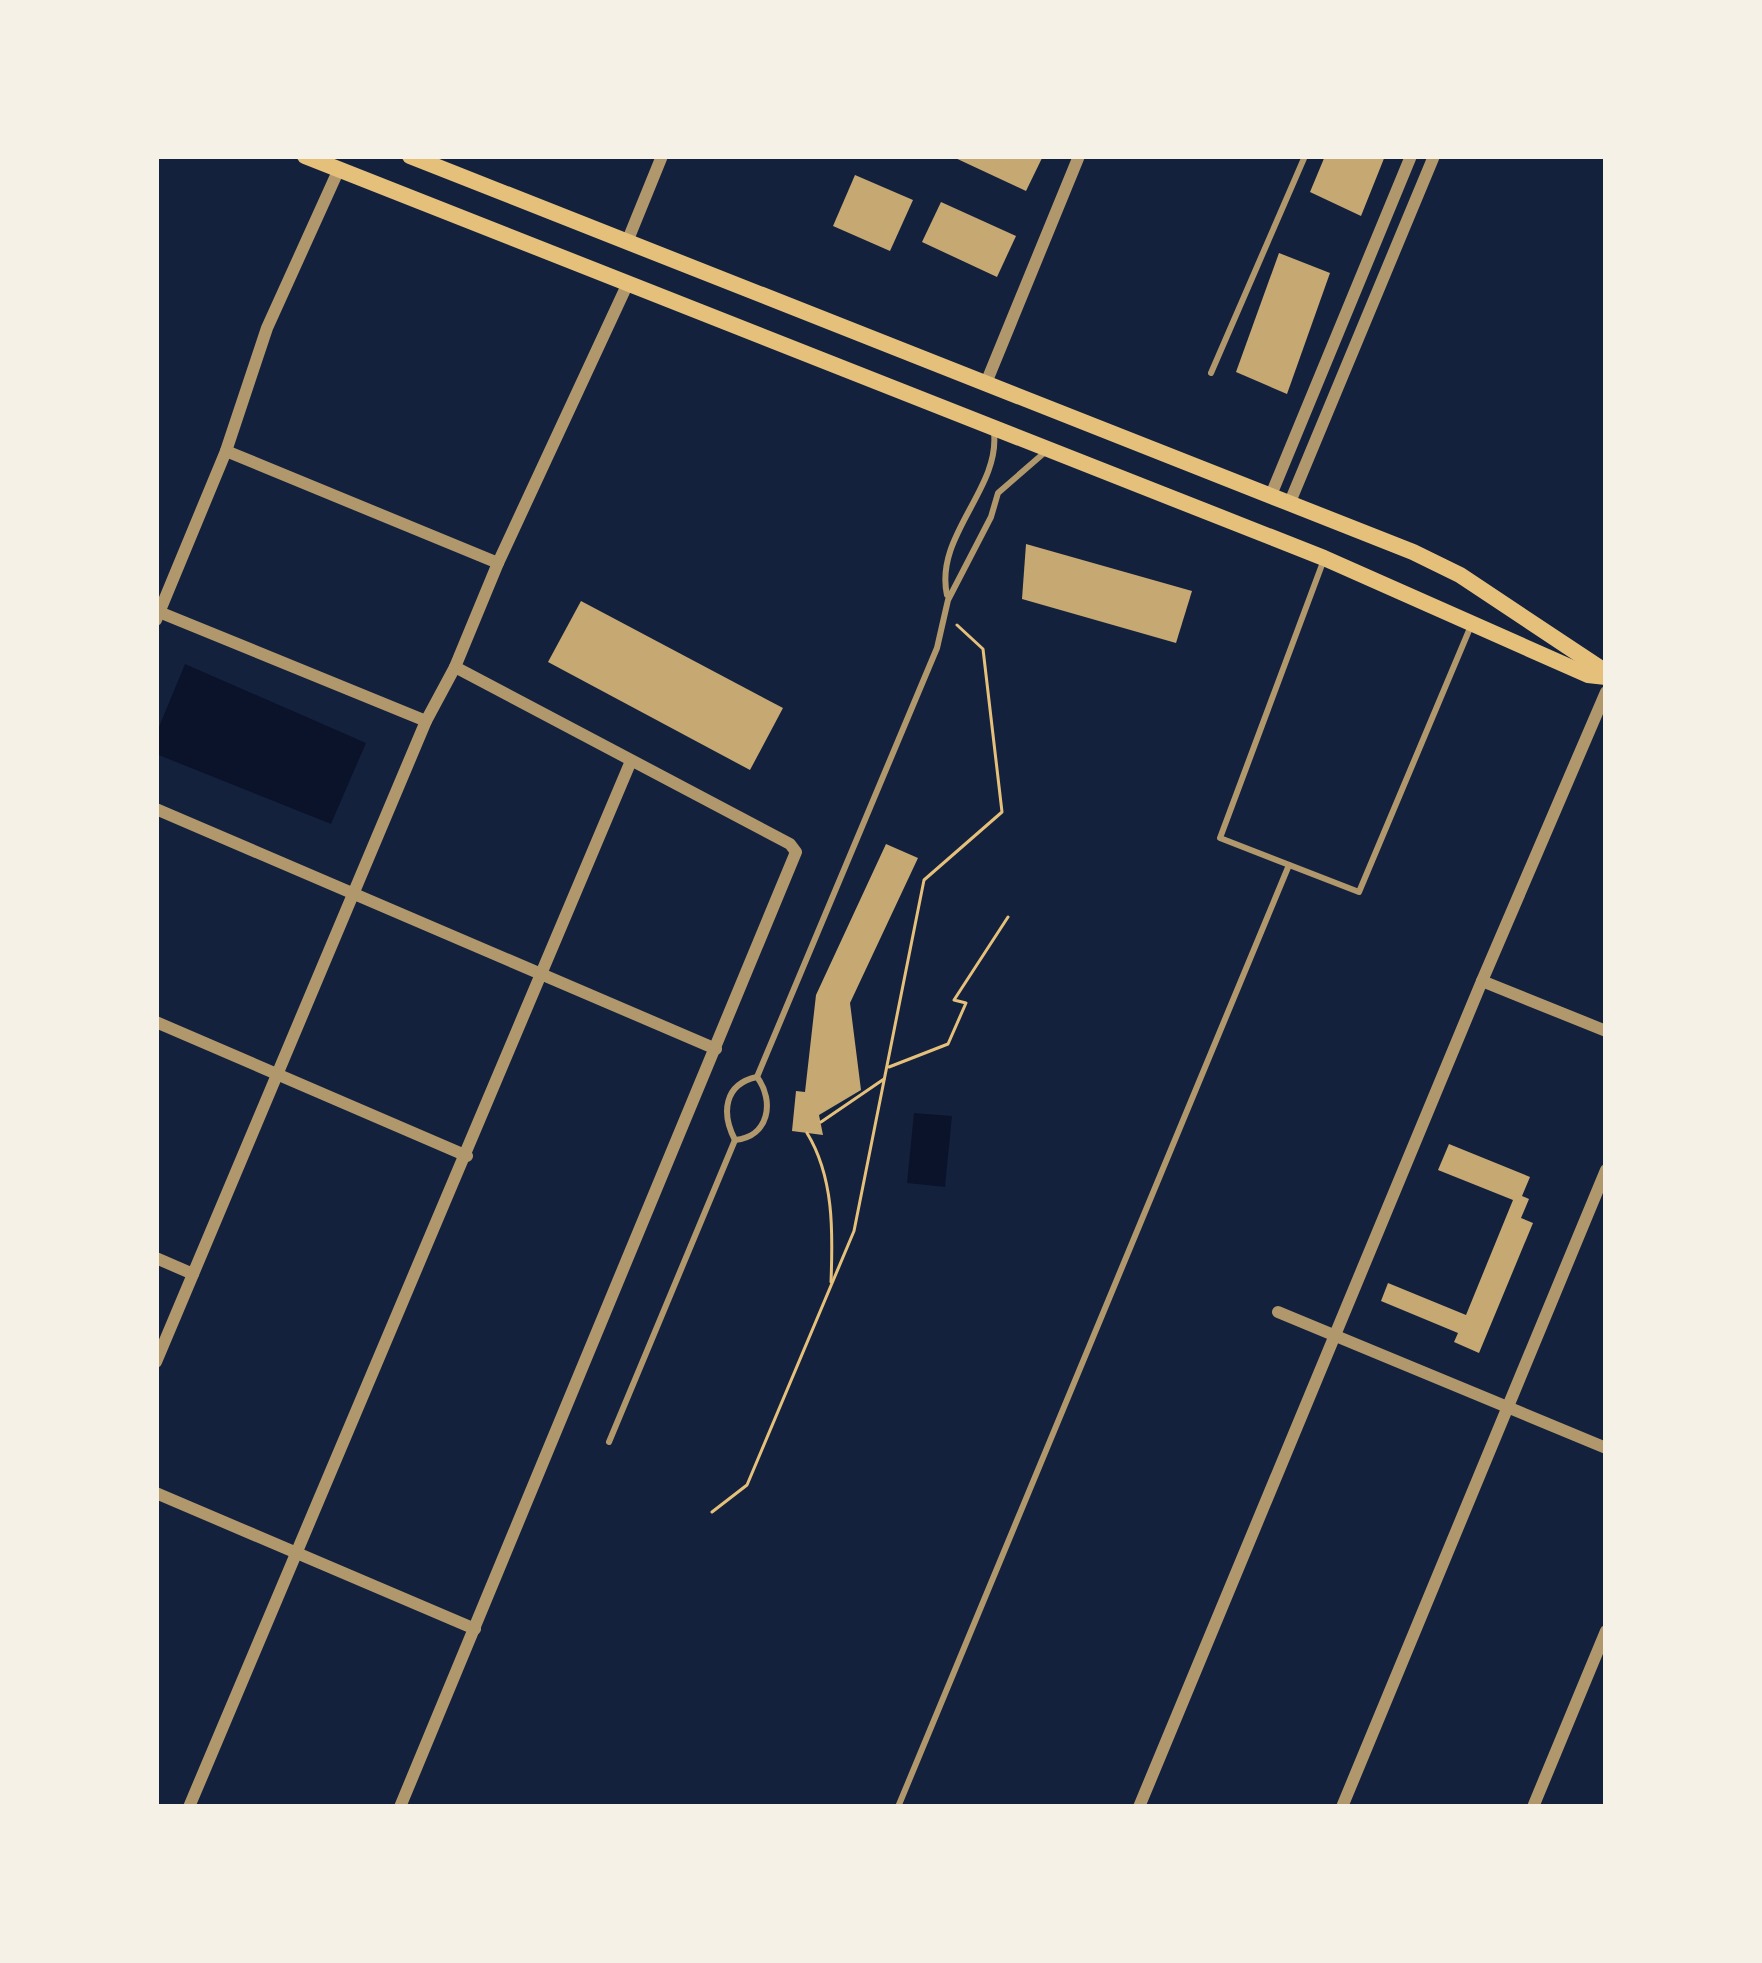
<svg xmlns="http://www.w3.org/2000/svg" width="1762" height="1963" font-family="Jost,sans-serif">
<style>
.water{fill:#0b132b}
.building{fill:#c6a872}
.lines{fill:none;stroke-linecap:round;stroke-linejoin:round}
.path{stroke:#e5c07b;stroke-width:3}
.service{stroke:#b1986c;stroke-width:6}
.minor{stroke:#b1986c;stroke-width:12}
.secondary{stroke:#e5c07b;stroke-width:16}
</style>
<rect width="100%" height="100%" fill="#14213d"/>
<g class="water">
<path d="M185,664l181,79 -35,81 -175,-70v-20z"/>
<path d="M914,1113l38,3 -7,71 -38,-4z"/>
</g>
<g class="building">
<path d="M951,156h92l-17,35z"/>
<path d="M1325,156h60l-24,60 -51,-24z"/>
<path d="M855,175l58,25 -23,51 -57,-25z"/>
<path d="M941,202l75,34 -19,41 -75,-35z"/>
<path d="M1279,253l51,20 -43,121 -51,-22z"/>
<path d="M1026,544l166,47 -16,52 -154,-44z"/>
<path d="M581,601l202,107 -33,62 -202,-108z"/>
<path d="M886,844l32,14 -68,145 11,87 -42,25 4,20 -31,-4 4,-40 9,1 11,-97z"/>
<path d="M1449,1144l81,33 -8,19 7,3 -8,19 12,5 -54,130 -25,-11 4,-9 -77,-32 7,-18 78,32 47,-115 -75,-30z"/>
</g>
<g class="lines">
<g class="path">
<path d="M889,1067l59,-23 18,-41 -12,-3 54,-83"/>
<path d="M821,1122l63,-43"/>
<path d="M807,1133c27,44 26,99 24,149"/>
<path d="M712,1512l35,-27 107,-254 70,-351 78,-68 -19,-163 -26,-24"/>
</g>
<g class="service">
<path d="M1211,373l94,-217"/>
<path d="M1323,562l-103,276 139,54 111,-264"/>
<path d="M947,595c-13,-59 53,-106 47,-162"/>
<path d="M757,1077l180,-429 11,-48 43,-83 7,-24 46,-40"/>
<path d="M757,1077c18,24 12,60 -22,63 -14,-27 -11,-56 22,-63z"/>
<path d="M609,1442l126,-302"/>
<path d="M898,1807l391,-942"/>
</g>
<g class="minor">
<path d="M627,242l35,-86"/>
<path d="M986,383l93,-227"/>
<path d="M226,451l272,112"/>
<path d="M1271,495l140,-339"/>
<path d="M1290,502l144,-346"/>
<path d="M159,612l267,109"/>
<path d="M156,620l70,-169 41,-123 72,-159"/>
<path d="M156,809l560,240"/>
<path d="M1482,981l124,50"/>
<path d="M156,1022l311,134"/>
<path d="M156,1258l37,16"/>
<path d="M1278,1312l328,136"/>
<path d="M156,1362l270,-641 29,-54 43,-104 130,-280"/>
<path d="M156,1493l319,136"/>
<path d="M189,1807l442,-1046"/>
<path d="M400,1807l396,-955 -6,-8 -335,-177"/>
<path d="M1139,1807l343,-826 124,-289"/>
<path d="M1342,1807l264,-637"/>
<path d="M1533,1807l73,-176"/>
</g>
<g class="secondary">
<path d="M305,156l1019,402 264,117 18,2"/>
<path d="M410,156l1003,396 47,23 146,97"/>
</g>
</g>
<rect width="1762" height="1963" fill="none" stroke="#f6f1e7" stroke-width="318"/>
</svg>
